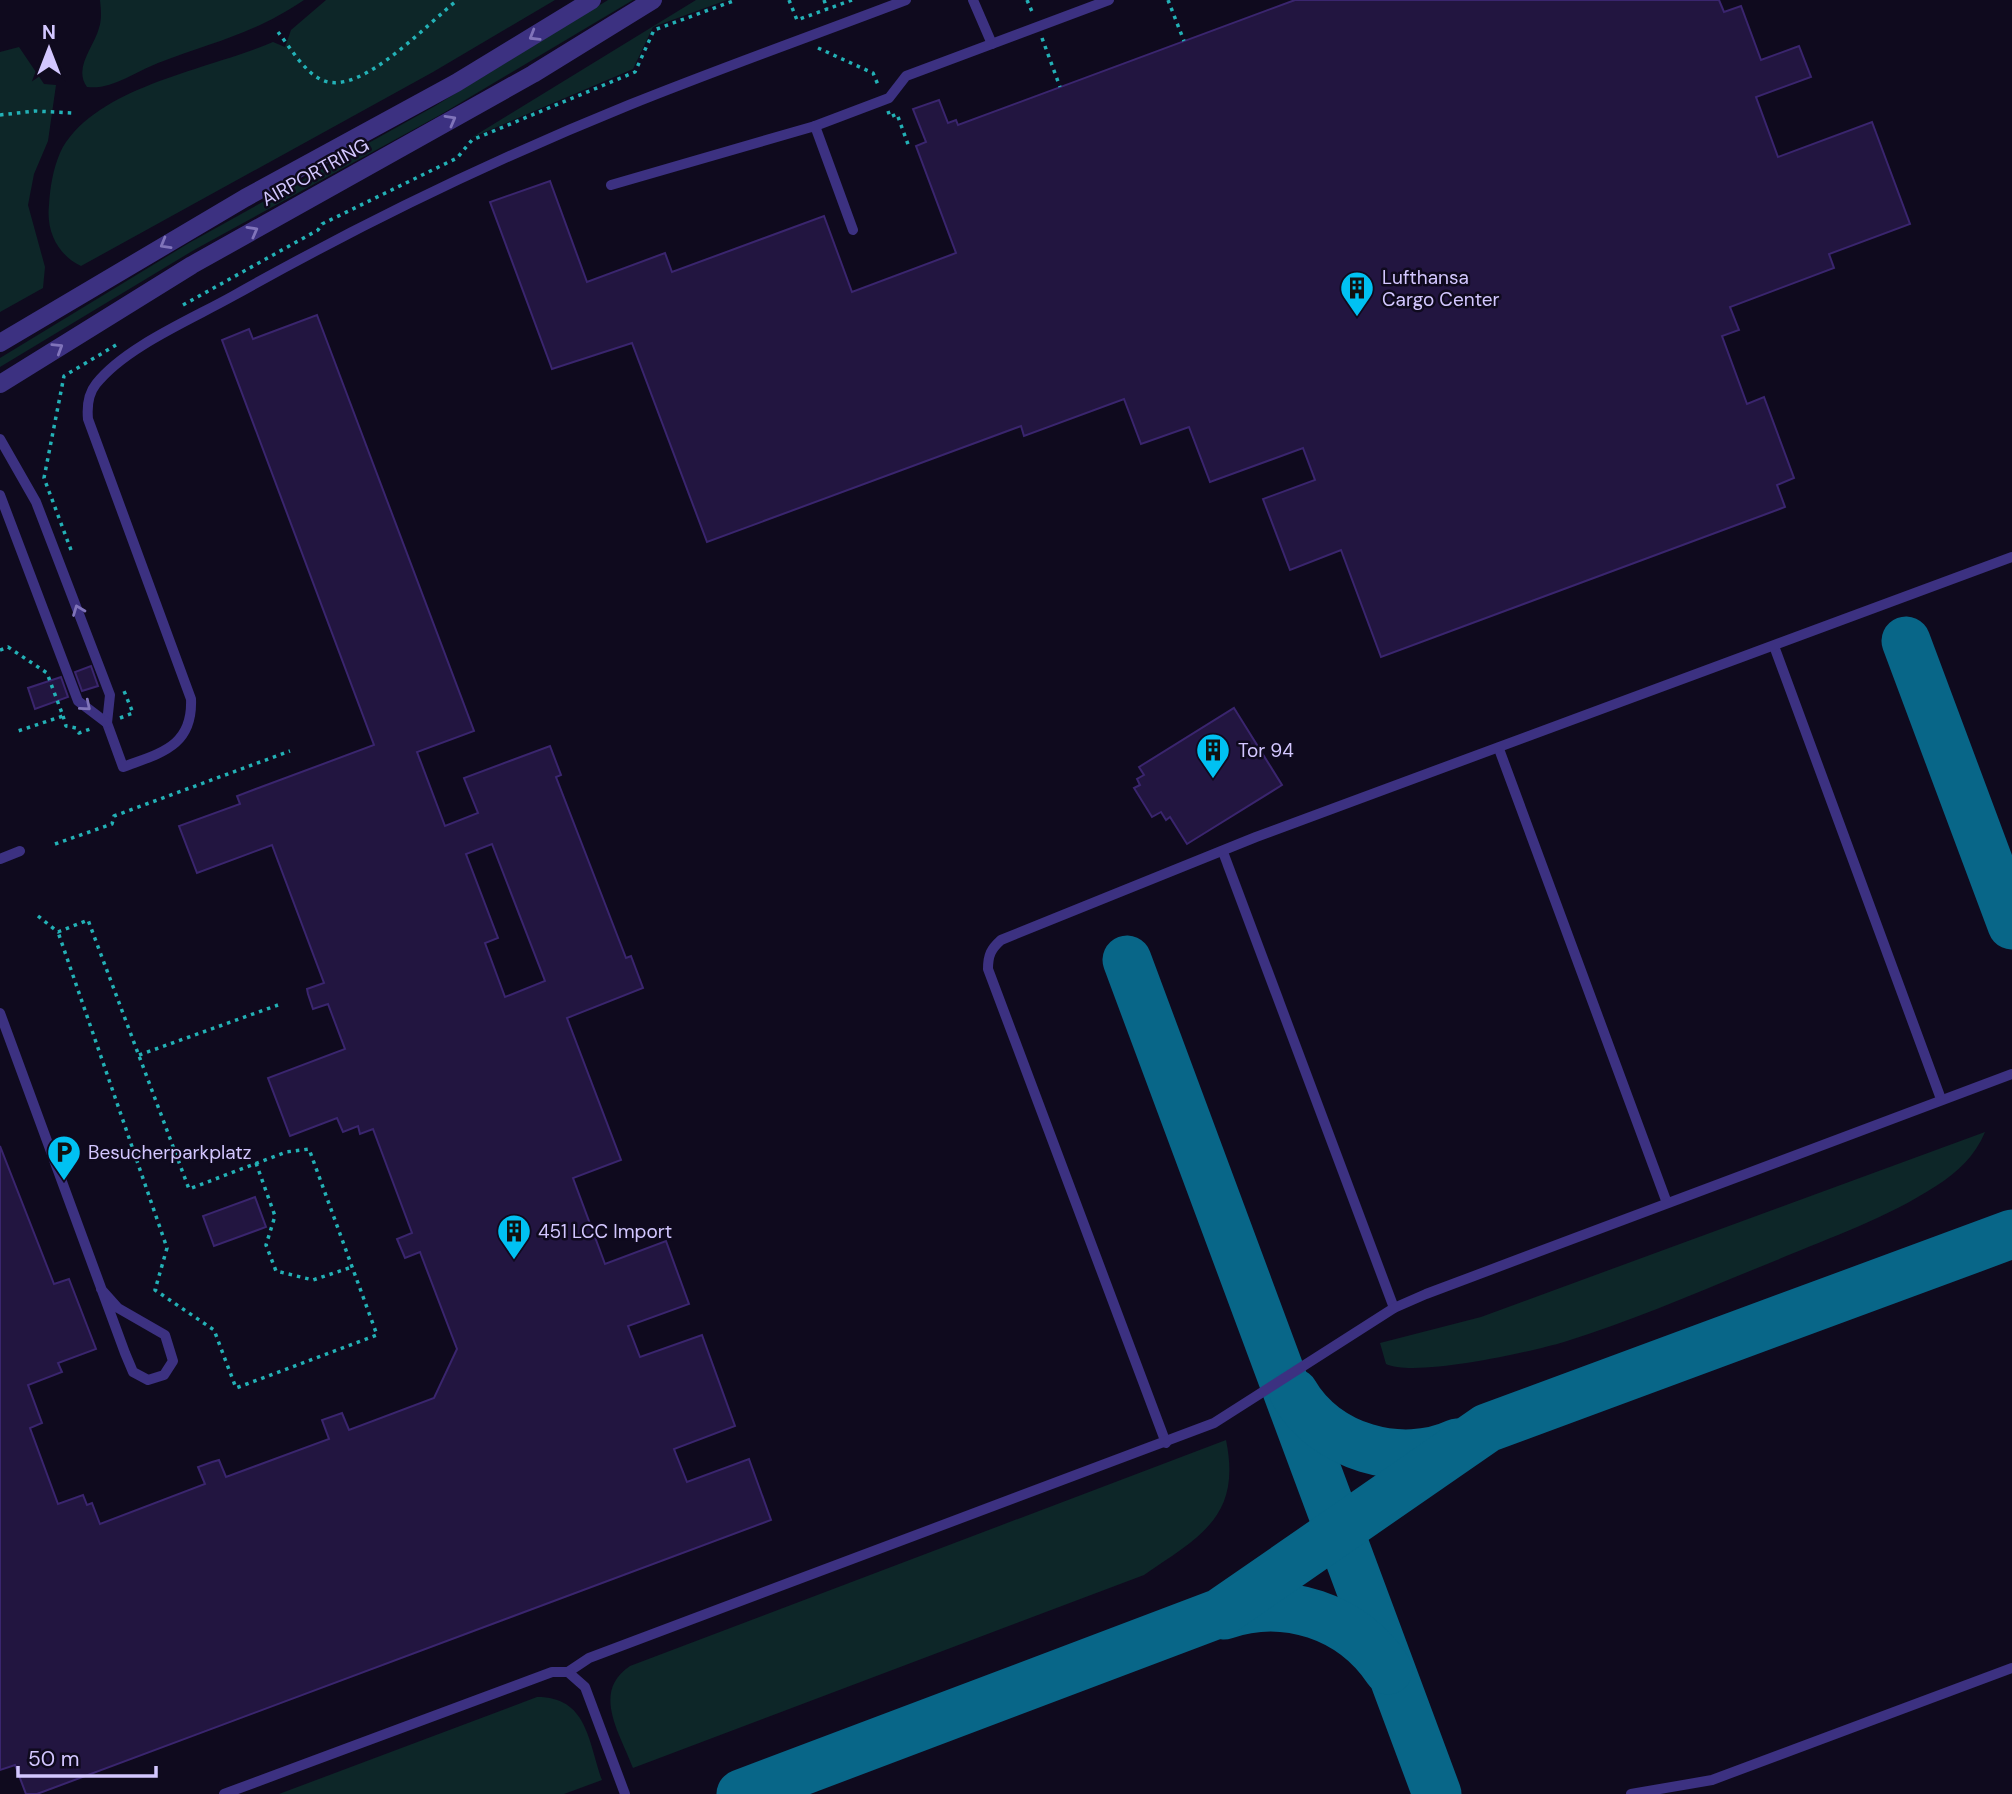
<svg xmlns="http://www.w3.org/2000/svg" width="2012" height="1794" font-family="'DM Sans',sans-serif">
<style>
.green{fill:#0d2628}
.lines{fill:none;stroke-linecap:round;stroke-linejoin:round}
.taxiway{stroke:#086688;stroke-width:49}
.building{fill:#221540;stroke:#3a256e;stroke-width:2;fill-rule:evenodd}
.path{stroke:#23b1b6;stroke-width:3.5;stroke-dasharray:3.5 5;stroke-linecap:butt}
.service{stroke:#3c3181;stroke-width:10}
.tertiary{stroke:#3c3181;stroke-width:18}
.oneway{stroke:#8074ba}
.labels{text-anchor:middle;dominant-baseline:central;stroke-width:5;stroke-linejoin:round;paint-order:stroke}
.street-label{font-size:19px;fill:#d3c7ff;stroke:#0f0a1e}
.poi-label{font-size:19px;fill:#d3c7ff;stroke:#0f0a1e;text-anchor:start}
</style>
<rect width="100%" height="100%" fill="#0f0a1e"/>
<g class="green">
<path d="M100,0h204c-50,34 -91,42 -146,63 -23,9 -46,27 -71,24 -14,-19 7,-40 12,-59 3,-9 2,-18 1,-28z"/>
<path d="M326,0h229l-122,72 -352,194c-23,-11 -35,-34 -32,-61 1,-17 4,-36 11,-52 33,-67 150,-83 213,-111l12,5 6,-17z"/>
<path d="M608,0h25l-193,115 -246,135 -194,117v-9l189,-115 246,-137z"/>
<path d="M696,0h31l-74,27 -20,42 -162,69z"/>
<path d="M19,47l25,37 12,1 -8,56 -14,33 -6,31 17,62 -2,21 -43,24v-260z"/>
<path d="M1985,1132c-10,24 -27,40 -49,54 -49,32 -105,51 -159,74 -70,28 -141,60 -213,82 -34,10 -149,36 -178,22l-6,-21 101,-26z"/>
<path d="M1226,1440c16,77 -27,97 -82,135l-511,193c-13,-35 -42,-76 -3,-102z"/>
<path d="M537,1697c50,0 51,43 65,83l-38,14h-285z"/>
</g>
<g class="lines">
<g class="taxiway">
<path d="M1906,641l106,284"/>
<path d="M1127,960l310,834"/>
<path d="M1294,1393c31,54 107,76 163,50"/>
<path d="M1224,1615c61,-21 128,1 164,55"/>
<path d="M741,1794l479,-181 267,-185 525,-194"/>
</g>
</g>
<g class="building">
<path d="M1295,0h424l5,12 17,-6 20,54 38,-14 12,31 -55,20 22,60 94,-35 38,102 -81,30 5,14 -104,39 9,23 -17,6 25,68 17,-7 30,81 -17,7 8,22 -404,150 -40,-107 -51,20 -27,-71 52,-19 -12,-32 -93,34 -21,-55 -48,17 -17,-45 -100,37 -3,-10 -314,116 -75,-199 -80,26 -62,-167 60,-21 37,101 78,-29 7,19 152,-56 28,76 104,-39 -40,-107 10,-4 -13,-33 26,-9 9,23 8,-3 2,5z"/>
<path d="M317,315l157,416 -57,21 28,74 33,-13 -14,-35 86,-32 11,29 -5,2 70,181 5,-2 12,32 -76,30 54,142 -48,18 32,86 61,-23 23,63 -61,22 12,31 62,-22 33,91 -61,23 13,33 62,-23 22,61 -734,274h-11l-11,-29 -15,5v-624l54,138 15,-5 27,70 -38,14 4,9 -34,13 14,38 -12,5 28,76 25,-9 4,10 5,-2 8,21 105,-40 -7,-17 14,-5 7,-2 7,17 103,-38 -7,-19 20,-7 7,17 85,-32 23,-49 -37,-97 -15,6 -8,-19 15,-6 -39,-104 -13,5 -2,-8 -15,6 -6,-14 -47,18 -22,-58 77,-29 -17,-45 -15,5 -5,-15 -1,-5 17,-6 -52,-138 -75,28 -18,-47 61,-22 -3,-8 137,-51 -152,-405 27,-11 4,10zM492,844l53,137 -40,16 -20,-54 13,-5 -32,-84z"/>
<path d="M91,666l7,20 -16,5 -7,-19z"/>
<path d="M61,677l7,20 -33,12 -7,-21z"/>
<path d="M1234,708l48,77 -95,59 -17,-27 -4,3 -5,-8 -9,5 -18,-29 6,-3 -3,-6 7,-4 -5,-8z"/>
<path d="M255,1197l11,30 -52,19 -11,-30z"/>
</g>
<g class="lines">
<g class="path">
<path d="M789,0l8,20 55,-20"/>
<path d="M824,0l3,9"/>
<path d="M1027,0l6,14"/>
<path d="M1168,0l16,41"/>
<path d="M278,32c12,15 26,40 44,48 39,18 107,-59 136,-80"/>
<path d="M1042,38l18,49"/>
<path d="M818,48l55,25 6,14"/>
<path d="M888,111l2,6 7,-3 12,33"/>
<path d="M0,115l35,-4 37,2"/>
<path d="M183,305l135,-75 4,-6 135,-66 15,-18 163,-68 19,-42 82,-30"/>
<path d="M71,550l-27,-72 20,-102 52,-31"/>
<path d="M0,650l8,-3 39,26 16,43 -45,15"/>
<path d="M63,716l3,10 10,2 3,5 14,-5"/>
<path d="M120,718l13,-5 -9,-22"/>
<path d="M55,844l57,-20 2,-8 176,-65"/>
<path d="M38,916l20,16 30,-12 101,269 97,-37 23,-3 68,186 -141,53 -22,-58 -59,-40 12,-42 -109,-316"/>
<path d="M139,1055l139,-50"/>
<path d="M256,1163l19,53 -9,29 10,26 37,9 39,-13"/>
</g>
<g class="service">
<path d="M973,0l19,44"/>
<path d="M815,126l74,-28 17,-22 203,-76"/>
<path d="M611,185l204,-59 38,104"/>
<path d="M0,439l36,63 66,172 8,21 -3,28 16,44c37,-14 70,-20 68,-68l-103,-280c-1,-11 0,-25 8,-35 29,-37 96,-65 137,-88 128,-72 260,-136 396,-191 92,-37 185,-70 277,-105"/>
<path d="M0,495l78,206 29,22"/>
<path d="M1774,646l167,453"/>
<path d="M1499,749l168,454"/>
<path d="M1223,852l171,456"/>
<path d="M0,859l20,-8"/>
<path d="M0,1013l125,340 8,19 15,8 16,-5 9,-14 -8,-26 -47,-27 -17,-19"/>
<path d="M1166,1443l-178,-474c0,-14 3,-20 13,-29l255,-103 756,-280"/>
<path d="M568,1672l21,-14 625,-235 180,-115 32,-14 586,-220"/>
<path d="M224,1794l328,-122h16l17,15 40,107"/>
<path d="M1631,1794l81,-14 300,-112"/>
</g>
<g class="tertiary">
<path d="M0,343l245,-145 211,-115 136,-83"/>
<path d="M0,384l192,-119 341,-191 120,-74"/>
</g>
</g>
<defs><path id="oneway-chevron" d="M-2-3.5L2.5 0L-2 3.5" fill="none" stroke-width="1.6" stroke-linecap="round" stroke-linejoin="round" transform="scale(1.75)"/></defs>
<g class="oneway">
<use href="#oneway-chevron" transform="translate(534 36) rotate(149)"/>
<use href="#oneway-chevron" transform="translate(451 120) rotate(-29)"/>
<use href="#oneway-chevron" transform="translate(253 231) rotate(-29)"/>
<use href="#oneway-chevron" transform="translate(165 244) rotate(150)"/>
<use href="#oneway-chevron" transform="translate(58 348) rotate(-32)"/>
<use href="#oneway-chevron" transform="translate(78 610) rotate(-111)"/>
<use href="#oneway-chevron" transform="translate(86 706) rotate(40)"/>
</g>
<defs>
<g id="building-pin" transform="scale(1.75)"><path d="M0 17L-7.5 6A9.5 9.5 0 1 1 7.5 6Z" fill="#00c1f2" stroke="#0f0a1e"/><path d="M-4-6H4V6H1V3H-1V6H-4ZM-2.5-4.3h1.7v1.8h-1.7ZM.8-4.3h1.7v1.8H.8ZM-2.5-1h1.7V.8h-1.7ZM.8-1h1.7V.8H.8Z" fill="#111"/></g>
<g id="parking-pin" transform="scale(1.75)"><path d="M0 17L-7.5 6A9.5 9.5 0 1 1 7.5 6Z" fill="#00c1f2" stroke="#0f0a1e"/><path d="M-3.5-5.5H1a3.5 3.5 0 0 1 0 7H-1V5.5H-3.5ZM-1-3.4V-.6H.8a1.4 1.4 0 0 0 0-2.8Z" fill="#111"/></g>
</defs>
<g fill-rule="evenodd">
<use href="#building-pin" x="1357" y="288"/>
<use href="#building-pin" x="1213" y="750"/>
<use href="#parking-pin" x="64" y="1152"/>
<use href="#building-pin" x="514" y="1231"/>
</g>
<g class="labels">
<g class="street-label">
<text transform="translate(315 172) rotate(-29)">AIRPORTRING</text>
</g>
<g class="poi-label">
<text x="1382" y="277">Lufthansa<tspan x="1382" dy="22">Cargo Center</tspan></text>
<text x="1238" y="750">Tor 94</text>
<text x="88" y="1152">Besucherparkplatz</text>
<text x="538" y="1231">451 LCC Import</text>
</g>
</g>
<g transform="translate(49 49)" stroke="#0f0a1e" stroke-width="5" paint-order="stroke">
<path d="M0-5L12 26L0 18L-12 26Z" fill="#d3c7ff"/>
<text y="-10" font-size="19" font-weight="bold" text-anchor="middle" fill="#d3c7ff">N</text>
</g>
<path d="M18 1766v10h138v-10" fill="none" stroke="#d3c7ff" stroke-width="3.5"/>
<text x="28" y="1766" font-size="21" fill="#d3c7ff" stroke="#0f0a1e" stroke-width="5" paint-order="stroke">50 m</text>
</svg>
